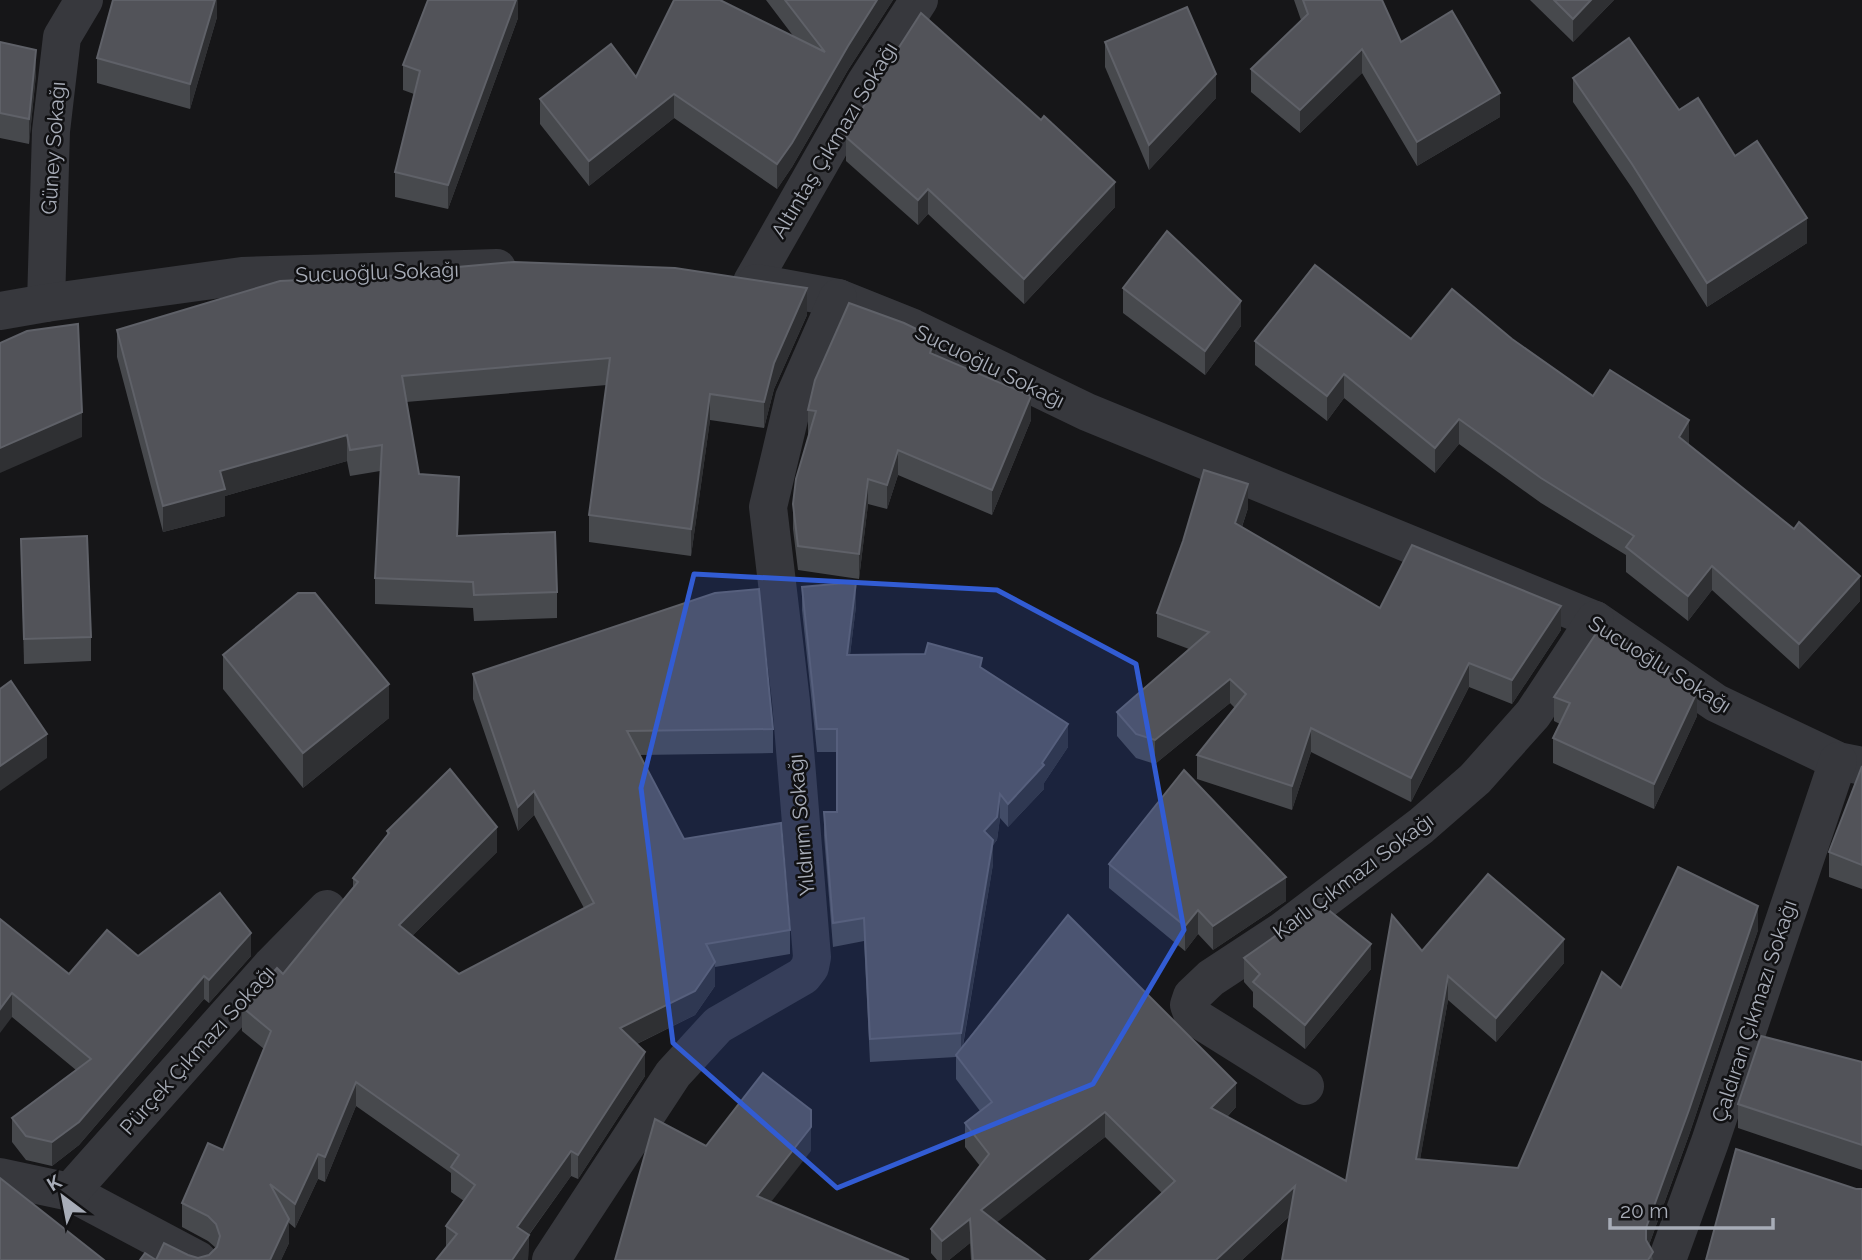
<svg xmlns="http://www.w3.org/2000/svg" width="1862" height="1260" font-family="Raleway,sans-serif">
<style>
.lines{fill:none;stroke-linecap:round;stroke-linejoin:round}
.street{stroke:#37383d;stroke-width:38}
.wall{fill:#47494d}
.shaded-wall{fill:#2f3033}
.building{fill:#525359;stroke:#5f6168;stroke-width:2}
.marked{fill:#325cd3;fill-opacity:0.2;stroke:#325cd3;stroke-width:5;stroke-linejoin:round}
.labels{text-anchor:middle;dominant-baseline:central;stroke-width:5;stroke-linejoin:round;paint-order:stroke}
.street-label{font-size:21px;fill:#a8adb8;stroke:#111113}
</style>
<rect width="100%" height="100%" fill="#161618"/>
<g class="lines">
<g class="street">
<path d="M752,282l114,-200 53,-82"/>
<path d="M756,283l82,15 75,30 174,84 508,208 121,83 122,58 24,5"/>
<path d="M46,303l5,-172 11,-94 22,-37"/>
<path d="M0,311l46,-8 196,-27 255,-8"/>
<path d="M1305,1086l-112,-70 -4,-11 3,-9 19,-18 70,-46 140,-106 54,-47 58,-65 62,-94"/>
<path d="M0,1177l70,15 128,68"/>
<path d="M70,1192l202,-227 55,-56"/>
<path d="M551,1260l122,-186 45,-49 85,-49 7,-9 2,-10 -21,-256 -23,-194 26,-109 44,-100"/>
<path d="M1667,1260l43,-118 128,-381"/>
</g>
</g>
<g class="wall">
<path d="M217,0v17l-27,92 -93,-26v-25z"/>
<path d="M518,0v18l-70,191 -53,-12v-25l19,-78 -11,-4v-25z"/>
<path d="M766,0h127l-45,70 -56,97 -15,22 -103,-71 -85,68 -49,-62v-25l254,-62z"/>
<path d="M1294,0h88l19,42 99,75 -83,49 -55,-93 -62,60 -49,-41v-23l50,-49z"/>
<path d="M1530,0h84l-41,42z"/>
<path d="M0,42l36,32 -7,70 -29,-6z"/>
<path d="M1105,42l111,56 -67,72 -44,-103z"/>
<path d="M1573,78l106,32 56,46 72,87 -100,64 -75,-119 -59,-86z"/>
<path d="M846,137l269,70 -91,97 -96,-90 -10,11 -72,-64z"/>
<path d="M1123,288l118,38 -36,49 -82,-62z"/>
<path d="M807,315l-33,74 -10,39 -54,-8 -19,136 -102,-14v-27l18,-130 -201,17 13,72 40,29 -1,33 99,56v26l-83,3 -1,-13 -98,-4v-26l5,-107 -30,5 -3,-15 -122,35v20l-62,16 -46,-175v-27z"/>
<path d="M1411,339h101l81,57 96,49 171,156 -61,68 -87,-79 -24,31 -62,-49v-17l-85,-52 -82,-59 -24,29 -91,-75 -17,23 -72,-56v-24z"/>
<path d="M935,356l96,64 -39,95 -94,-40 -11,34 -19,-5 -9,75 -61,-9 -5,-41v-25l16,-69h-1v-25z"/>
<path d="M1248,508l-6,19 138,81 181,22 -49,74 -43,-17 -58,115 -100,-50 -19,58 -95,-31v-24l38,-47 -5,-5 -75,61 -19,-6 -19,-22v-24l72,-63 -32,-12v-24z"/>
<path d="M21,539l70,98v24l-67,3z"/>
<path d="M802,587l54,19 -6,49 132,13 86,79 -24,36v6l-36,38 -8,-9 -3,22 -4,5v19l-30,182 273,61 -9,10 119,64 76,-230 142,12 -68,79 -48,-42 -28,159 98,9 103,-180 137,-58 -69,205 -40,110 4,15 -363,-44 -48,44 -80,-67 -57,-56 -109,85 49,38h-74l-1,-17 -21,17h-12l-6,-7v-24l49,-63 -15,-19v-24l15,-12 -24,-32v-22l-86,5 -6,-121 -31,6 -9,-111v-24h13v-60h-20l-15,-142z"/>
<path d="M223,655l166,63 -86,70 -80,-99z"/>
<path d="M473,674l300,55v24l-134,2 45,84 106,91v24l-75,13v19l-20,29 -58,29 8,32 -67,103 -7,-3 -42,59 -1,25h-92l10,-13v-21l18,-25 -13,-9v-19l-95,-67 -31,76 -7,-3 -23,49 -6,-5v20l-8,17h-125l32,-5 10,3 11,-3 7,-7 -8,-7 -26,-14v-24l41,-53 41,-101 -22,-18v-24l41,-33 70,-86v-10l34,-42v-5l110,21 -85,84 47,38 125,-66 -50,-93 -16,16 -45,-132z"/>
<path d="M1554,697l143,19 -43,93 -101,-46v-25l7,-14 -6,-3z"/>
<path d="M1862,766v123l-33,-12v-25z"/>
<path d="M1109,864l177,37 -73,49 -15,-16 -13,17 -76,-63z"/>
<path d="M0,919l69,55 69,-18h113l-42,47 -5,-4 -125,146 -27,21 -26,-6 -14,-18v-24l64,-48 -64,-53z"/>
<path d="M1244,958l127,11 -66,80 -52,-42v-15l-9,-10z"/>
<path d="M1862,1062v108l-124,-42v-24z"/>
</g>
<g class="shaded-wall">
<path d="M215,0h2v17l-27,92v-25z"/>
<path d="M516,0h2v18l-70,191v-24z"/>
<path d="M877,0h16l-45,70 -56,97 -15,22v-25l71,-118z"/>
<path d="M1591,0h23l-41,42v-23z"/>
<path d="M1362,49v24l-62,60v-23z"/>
<path d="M36,50v24l-7,70v-25z"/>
<path d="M1216,74v24l-67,72v-25z"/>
<path d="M1500,93v24l-83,49v-24z"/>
<path d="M674,94v24l-85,68v-25z"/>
<path d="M1115,182v25l-91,97v-25z"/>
<path d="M928,189v25l-10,11v-25z"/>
<path d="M1807,218v25l-100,64v-24z"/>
<path d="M807,288v27l-33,74 -10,39v-26l10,-39z"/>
<path d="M1241,301v25l-36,49v-24z"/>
<path d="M935,338v25l-5,-10z"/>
<path d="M1344,374v24l-17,23v-25z"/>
<path d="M710,394v26l-19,136v-27z"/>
<path d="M1031,396v24l-39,95v-25z"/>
<path d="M82,412v25l-82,36v-25z"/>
<path d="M1459,419v25l-24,29v-25z"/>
<path d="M1689,420v24l-10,17v-24z"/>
<path d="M347,435v26l-122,35v20l-62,16v-26l57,-35z"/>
<path d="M898,450v25l-11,34v-24z"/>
<path d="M459,477v26l-2,59v-26z"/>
<path d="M868,479v25l-9,75v-25z"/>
<path d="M1248,484v24l-13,39v-24z"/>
<path d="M1712,566v24l-24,31v-25z"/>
<path d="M1860,576v25l-61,68v-25z"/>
<path d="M856,582v24l-9,72v-23z"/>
<path d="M1561,606v24l-49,74v-24z"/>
<path d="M1469,663v24l-58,115v-24z"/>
<path d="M1230,679v24l-75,61v-24z"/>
<path d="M389,684v34l-86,70v-35z"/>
<path d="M1697,692v24l-43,93v-25z"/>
<path d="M1068,724v23l-24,36v6l-36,38v-23l34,-41z"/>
<path d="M1311,728v24l-19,58v-24z"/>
<path d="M47,734v24l-47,33v-25z"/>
<path d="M534,791v24l-16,16v-24z"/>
<path d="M1000,794v24l-3,22 -4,5v19l-32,192v-23l23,-202z"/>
<path d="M497,827v25l-98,97v-24z"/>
<path d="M1286,877v24l-73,49v-24z"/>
<path d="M1758,906v24l-69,205 -43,118v7v-32z"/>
<path d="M1198,910v24l-13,17v-25z"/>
<path d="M251,933v23l-42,47v-23z"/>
<path d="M1564,939v24l-68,79v-24z"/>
<path d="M1371,944v25l-66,80v-24z"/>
<path d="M715,962v24l-20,29 -75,37v-24z"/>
<path d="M204,976v23l-125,146 -27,21v-24z"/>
<path d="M1448,976v24l-32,183v-24z"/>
<path d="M12,993v24l-12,16v-24z"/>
<path d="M645,1052v24l-67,103v-24z"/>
<path d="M356,1082v24l-31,76v-25z"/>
<path d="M1236,1083v24l-25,26v-25z"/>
<path d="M1105,1112v25l-124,98v-25z"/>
<path d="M811,1127v24l-54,69v-24z"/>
<path d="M571,1151v25l-54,75v-24z"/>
<path d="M318,1154v25l-23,49v-24z"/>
<path d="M1295,1186v25l-53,49h-26z"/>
<path d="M289,1219v24l-8,17h-11z"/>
<path d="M970,1219v24l-21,17h-7v-19z"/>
<path d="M529,1235l-1,25h-16z"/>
</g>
<g class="building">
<path d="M113,0h102l-25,84 -93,-26z"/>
<path d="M428,0h88l-68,185 -53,-13 25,-101 -17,-6z"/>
<path d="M674,0h46l105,52 -40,-52h92l-29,46 -56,97 -15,21 -103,-70 -85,67 -49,-62 71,-55 25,33z"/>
<path d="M1303,0h79l19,42 51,-31 48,82 -83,49 -55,-93 -62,61 -49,-41 57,-55z"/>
<path d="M1554,0h37l-18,19z"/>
<path d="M1187,7l29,67 -67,71 -44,-103z"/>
<path d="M921,13l120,107 3,-4 71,66 -91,97 -96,-90 -10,11 -72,-63 39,-68z"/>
<path d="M1629,38l50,72 19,-12 37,58 22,-15 50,77 -100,65 -75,-119 -59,-86z"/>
<path d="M0,42l36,8 -7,69 -29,-6z"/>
<path d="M1167,231l74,70 -36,50 -82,-63z"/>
<path d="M514,262l161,6 132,20 -33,75 -10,39 -54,-8 -19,135 -102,-14 21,-157 -208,18 17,98 40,3 -2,59 98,-4 2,60 -83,3 -1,-13 -98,-4 7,-133 -32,5 -3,-15 -127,36 5,18 -62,17 -46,-176 163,-49 167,-8v-5z"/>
<path d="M1315,265l96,74 41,-50 60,50 81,57 17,-26 79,50 -10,17 115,92 5,-7 61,54 -61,68 -87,-78 -24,30 -62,-49 8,-11 -93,-58 -82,-59 -24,29 -91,-74 -17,22 -72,-55z"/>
<path d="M849,303l55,20 31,15 -5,15 101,43 -39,94 -94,-40 -11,35 -19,-6 -9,75 -61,-8 -5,-42 3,-25 20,-68 -8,-1 7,-30z"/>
<path d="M78,324l4,88 -82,36v-105l27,-12z"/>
<path d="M1204,470l44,14 -13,39 145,85 32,-63 149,61 -49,74 -43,-17 -58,115 -100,-50 -19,58 -95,-31 49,-61 -16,-15 -75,61 -19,-6 -19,-22 92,-80 -52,-19 26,-72z"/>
<path d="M87,536l4,101 -67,2 -3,-100z"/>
<path d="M856,582l-9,73 78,-1 3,-11 54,15 -2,9 88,57 -26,39 2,2 -36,39 -8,-10 -3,23 -13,14 9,9 -32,193 -91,6 -6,-121 -31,5 -9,-111h13v-83h-20l-15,-142z"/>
<path d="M759,589l14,140 -146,2 57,108 97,-16 9,107 -84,14 9,18 -20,29 -75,37 25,24 -67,103 -7,-4 -54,76 12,8 -17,25h-76l21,-26 -11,-8 29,-41 -24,-18 8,-12 -103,-73 -31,75 -7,-3 -23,50 -25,-20 19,35 -19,41h-130l5,-7 11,7 8,-17 24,12 10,3 11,-3 8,-8 3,-11 -4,-12 -8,-8 -26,-13 26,-60 15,7 48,-119 -29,-24 35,-39 6,6 75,-92 -5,-4 36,-45 -2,-2 63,-62 47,58 -98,98 60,49 135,-71 -60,-112 -16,16 -45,-133 242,-81z"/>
<path d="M298,593h17l74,91 -86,69 -80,-98z"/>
<path d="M1599,629l17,7 81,56 -43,92 -101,-46 17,-35 -16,-6z"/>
<path d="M11,681l36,53 -47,32v-77z"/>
<path d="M1862,766v99l-33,-13z"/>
<path d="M1184,770l102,107 -73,49 -15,-16 -13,16 -76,-62z"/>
<path d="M1678,867l80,39 -69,204 -43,118v12l7,12 -5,8h-366l13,-74 -79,74h-126l85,-79 -70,-69 -124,98 64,50h-72l-3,-41 -28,22 -11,-12 58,-75 -24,-31 27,-21 -36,-47 112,-140 168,168 -25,25 135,73 46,-266 30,36 66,-77 76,65 -68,79 -48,-42 -32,183 102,9 84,-196 19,16z"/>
<path d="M220,893l31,40 -42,47 -5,-4 -125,146 -27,20 -26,-6 -14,-18 79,-59 -79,-66 -12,16v-90l69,55 38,-44 31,26z"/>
<path d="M1321,904l50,40 -66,81 -52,-43 7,-8 -16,-16z"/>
<path d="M1761,1036l101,26v83l-124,-41z"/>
<path d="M763,1073l48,37v17l-54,69 152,64h-294l40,-141 51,27z"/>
<path d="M1736,1149l120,40h6v71h-156z"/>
<path d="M0,1178l104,82h-104z"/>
</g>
<path class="marked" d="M694,574l303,16 139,74 48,266 -91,154 -256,104 -164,-145 -32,-255z"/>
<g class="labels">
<g class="street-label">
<text transform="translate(834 140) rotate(-59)">Altıntaş Çıkmazı Sokağı</text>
<text transform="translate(53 148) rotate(-86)">Güney Sokağı</text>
<text transform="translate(377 272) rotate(-2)">Sucuoğlu Sokağı</text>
<text transform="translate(990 366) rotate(26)">Sucuoğlu Sokağı</text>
<text transform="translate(1660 664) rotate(32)">Sucuoğlu Sokağı</text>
<text transform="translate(801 825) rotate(-95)">Yıldırım Sokağı</text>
<text transform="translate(1353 876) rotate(-37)">Karlı Çıkmazı Sokağı</text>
<text transform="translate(1754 1011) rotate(-72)">Çaldıran Çıkmazı Sokağı</text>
<text transform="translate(197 1050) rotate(-48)">Pürçek Çıkmazı Sokağı</text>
</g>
</g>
<g transform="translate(63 1197) rotate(328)" stroke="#111113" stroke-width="5" paint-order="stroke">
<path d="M0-5L12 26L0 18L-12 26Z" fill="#a8adb8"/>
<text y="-10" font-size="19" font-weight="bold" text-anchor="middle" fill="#a8adb8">K</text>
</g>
<path d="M1610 1218v10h163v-10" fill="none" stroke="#a8adb8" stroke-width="3.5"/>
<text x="1620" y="1218" font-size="21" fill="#a8adb8" stroke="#111113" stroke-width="5" paint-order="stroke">20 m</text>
</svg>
